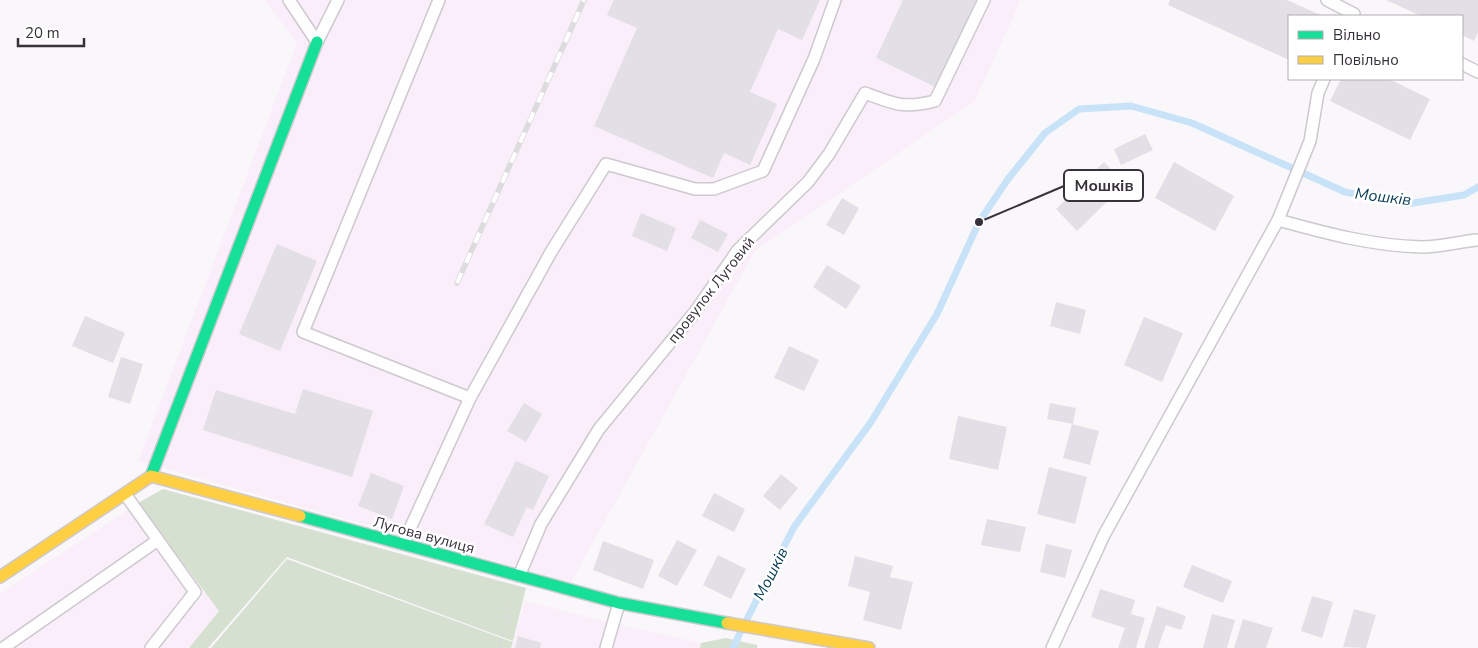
<svg xmlns="http://www.w3.org/2000/svg" width="1478" height="648" font-family="'Nunito Sans',sans-serif">
<style>
.industrial{fill:#f9eef9}
.green{fill:#d6e0d0}
.lines{fill:none;stroke-linecap:round;stroke-linejoin:round}
.stream{stroke:#c8e3f8;stroke-width:7}
.building{fill:#e2dfe6}
.lane-casing{stroke:#cdc9cf;stroke-width:14}
.fast-casing{stroke:#cdc9cf;stroke-width:14}
.slow-casing{stroke:#cdc9cf;stroke-width:14}
.path{stroke:#d9d7da;stroke-width:3;stroke-dasharray:2.5 4;stroke-linecap:butt}
.lane{stroke:#fefefe;stroke-width:11}
.fast{stroke:#16e098;stroke-width:11}
.slow{stroke:#ffcf43;stroke-width:11}
.rail-casing{stroke:#dcdbdd;stroke-width:5.5}
.rail{stroke:#fff;stroke-width:4;stroke-dasharray:11;stroke-linecap:butt}
.labels{text-anchor:middle;dominant-baseline:central;stroke-width:5;stroke-linejoin:round;paint-order:stroke}
.street-label{font-size:15px;fill:#373139;stroke:#fff}
.water-label{font-size:16px;font-style:italic;fill:#043a54;stroke:#fff}
.leader{fill:none;stroke:#373139;stroke-width:2}
.callout-dot{fill:#373139;stroke:#fff;stroke-width:2}
.callout{fill:#fff;stroke:#373139;stroke-width:2}
.callout-label{font-size:16px;text-anchor:middle;font-weight:bold;fill:#373139}
</style>
<rect width="100%" height="100%" fill="#faf7fb"/>
<g class="industrial">
<path d="M265,0h756l-46,101 -220,150 -184,331 -433,-121 159,-418z"/>
<path d="M138,503l81,108 -30,37h-189v-54z"/>
<path d="M525,601l91,23 85,19 -1,5h-188z"/>
</g>
<g class="green">
<path d="M163,489l363,99 -13,53 -226,-84 -79,91h-19l30,-37 -81,-108z"/>
<path d="M287,559l226,83 -2,6h-300z"/>
<path d="M726,638l31,7v3h-57l1,-5z"/>
</g>
<g class="lines">
<g class="stream">
<path d="M747,619l47,-92 77,-105 66,-108 42,-92 29,-43 37,-46 34,-24 52,-3 61,17 153,69 62,12 57,-9 14,-8"/>
<path d="M733,648l8,-17"/>
</g>
</g>
<g class="building">
<path d="M614,0h206l-18,40 -24,-11 -28,63 27,12 -27,61 -26,-12 -11,25 -119,-52 43,-98 -30,-13z"/>
<path d="M903,0h73l-41,87 -59,-29z"/>
<path d="M1170,0h117l36,16h-34v44l-121,-55z"/>
<path d="M1386,0h92v33l-4,8 -12,-6v-19h-41z"/>
<path d="M1341,79h48l41,20 -20,41 -80,-39z"/>
<path d="M1145,134l8,16 -32,15 -7,-16z"/>
<path d="M1104,162l21,22 -48,47 -21,-22z"/>
<path d="M1174,162l60,34 -19,35 -60,-33z"/>
<path d="M842,198l17,10 -15,27 -18,-10z"/>
<path d="M641,213l35,15 -9,23 -35,-15z"/>
<path d="M700,220l28,14 -10,18 -27,-14z"/>
<path d="M277,244l40,17 -37,90 -41,-17z"/>
<path d="M827,265l34,21 -15,23 -33,-22z"/>
<path d="M1056,302l30,8 -6,24 -30,-8z"/>
<path d="M85,316l40,17 -12,30 -41,-17z"/>
<path d="M1144,317l39,16 -21,49 -38,-17z"/>
<path d="M789,346l30,14 -15,31 -30,-13z"/>
<path d="M121,357l22,7 -13,40 -22,-7z"/>
<path d="M303,389l70,22 -21,66 -149,-47 13,-40 79,24z"/>
<path d="M524,403l18,11 -16,28 -19,-11z"/>
<path d="M1050,403l26,5 -3,16 -26,-5z"/>
<path d="M958,416l49,11 -9,43 -49,-11z"/>
<path d="M1072,424l27,7 -9,34 -27,-7z"/>
<path d="M516,461l33,15 -16,34 -6,-3 -14,30 -29,-13z"/>
<path d="M1049,467l38,10 -12,47 -38,-10z"/>
<path d="M371,473l33,13 -12,33 -34,-13z"/>
<path d="M781,474l17,14 -18,22 -17,-14z"/>
<path d="M714,493l31,16 -11,23 -32,-16z"/>
<path d="M987,519l39,8 -6,25 -39,-7z"/>
<path d="M677,540l20,10 -20,36 -19,-10z"/>
<path d="M603,541l51,19 -11,29 -50,-19z"/>
<path d="M1046,544l26,6 -7,28 -25,-6z"/>
<path d="M718,555l28,14 -15,30 -28,-14z"/>
<path d="M855,556l38,10 -3,11 23,5 -12,48 -38,-10 7,-28 -22,-6z"/>
<path d="M1192,565l40,16 -9,22 -40,-16z"/>
<path d="M1100,589l35,11 -4,14 14,4 -9,30h-18l7,-20 -34,-11z"/>
<path d="M1312,596l21,6 -11,36 -21,-7z"/>
<path d="M1157,606l29,10 -5,14 -15,-5 -8,23h-14z"/>
<path d="M1354,609l22,6 -10,33 -23,-1z"/>
<path d="M1212,614l23,6 -8,28h-24z"/>
<path d="M1243,619l30,9 -7,20h-32z"/>
<path d="M518,636l23,7 -1,5h-25z"/>
</g>
<g class="lines">
<g class="lane-casing">
<g id="lane">
<path d="M289,0l28,42 21,-42"/>
<path d="M439,0l-136,332 167,66"/>
<path d="M1327,0l27,14"/>
<path d="M1462,64l16,8"/>
<path d="M1278,220c47,13 95,26 144,27 18,0 37,-5 54,-7"/>
<path d="M125,494l70,98 -44,56"/>
<path d="M403,544l67,-146 81,-146 55,-88 89,25h19l49,-18 51,-112 21,-59"/>
<path d="M519,576l22,-52 58,-95 96,-117 43,-62 70,-68 21,-28 36,-61c29,11 39,16 70,8l49,-101"/>
<path d="M3,648l155,-108"/>
<path d="M606,648l13,-45"/>
<path d="M1052,648l52,-113 174,-315 32,-79 8,-48 6,-14"/>
</g>
</g>
<g class="fast-casing">
<g id="fast">
<path d="M151,476l166,-434"/>
<path d="M300,516l319,87 108,20"/>
</g>
</g>
<g class="slow-casing">
<g id="slow">
<path d="M0,577l151,-101 149,40"/>
<path d="M727,623l142,25"/>
</g>
</g>
<path class="path" d="M499,648l14,-50"/>
<use href="#lane" class="lane"/>
<use href="#fast" class="fast"/>
<use href="#slow" class="slow"/>
<g class="rail-casing">
<path id="rail" d="M457,283l127,-283"/>
</g>
<use href="#rail" class="rail"/>
</g>
<g class="labels">
<g class="street-label">
<text transform="translate(711 290) rotate(-52)">провулок Луговий</text>
<text transform="translate(424 535) rotate(15)">Лугова вулиця</text>
</g>
<g class="water-label">
<text transform="translate(1383 197) rotate(7)">Мошків</text>
<text transform="translate(771 574) rotate(-63)">Мошків</text>
</g>
</g>
<path class="leader" d="M979 222L1064 186"/>
<circle class="callout-dot" cx="979" cy="222" r="5"/>
<rect class="callout" x="1064" y="170" width="79" height="31" rx="5"/>
<g class="callout-label">
<text x="1104" y="191">Мошків</text>
</g>
<rect x="1288" y="15" width="175" height="65" fill="#ffffff" stroke="#afadb0"/>
<rect x="1298" y="31" width="25" height="8" fill="#16e098" stroke="#afadb0"/>
<text x="1333" y="40" font-size="15" fill="#373139">Вільно</text>
<rect x="1298" y="56" width="25" height="8" fill="#ffcf43" stroke="#afadb0"/>
<text x="1333" y="65" font-size="15" fill="#373139">Повільно</text>
<path d="M18 38v8h66v-8" fill="none" stroke="#373139" stroke-width="2.5"/>
<text x="25" y="38" font-size="15" fill="#373139" stroke="#ffffff" stroke-width="4" paint-order="stroke">20 m</text>
</svg>
